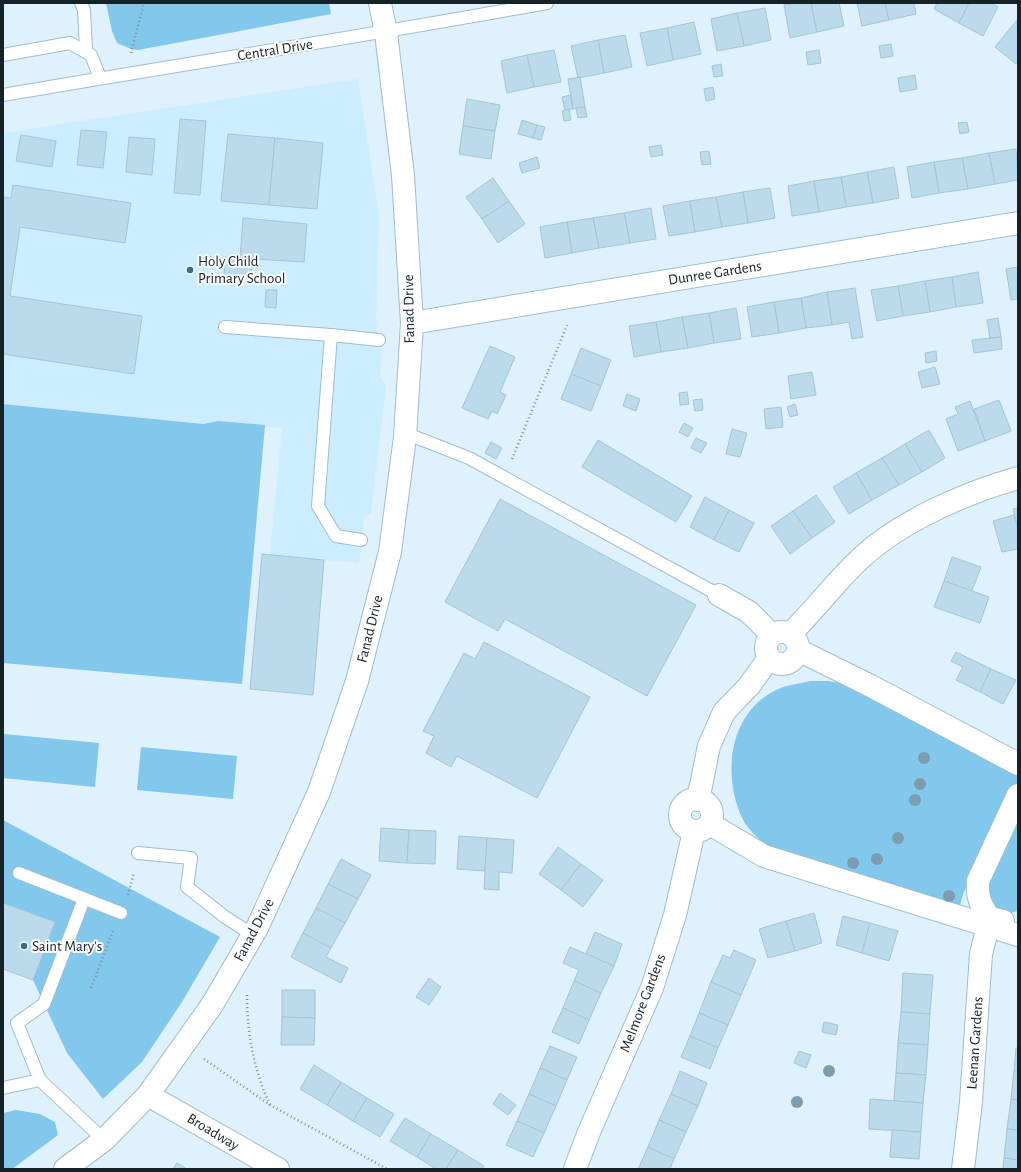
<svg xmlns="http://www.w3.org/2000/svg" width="1021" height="1172" font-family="'Alegreya Sans',sans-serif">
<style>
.built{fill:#ccedff}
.green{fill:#82c7ec}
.building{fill:#bbdbed;stroke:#a5c4d6}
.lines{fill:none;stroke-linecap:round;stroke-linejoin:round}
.lane-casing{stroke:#9ebdcf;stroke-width:14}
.street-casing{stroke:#9ebdcf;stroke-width:24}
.path{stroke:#7f8f98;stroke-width:2.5;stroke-dasharray:1 3;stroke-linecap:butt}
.lane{stroke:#fff;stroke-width:12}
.street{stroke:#fff;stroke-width:22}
.tree{fill:#7c9daf}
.poi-dot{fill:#376e89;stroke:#fbfbfb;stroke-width:1.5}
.labels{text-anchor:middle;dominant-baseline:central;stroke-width:4;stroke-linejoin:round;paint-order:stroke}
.street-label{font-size:15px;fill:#152228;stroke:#fbfbfb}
.poi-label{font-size:15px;fill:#152228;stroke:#fbfbfb;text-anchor:start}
</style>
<rect width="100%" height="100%" fill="#def1fc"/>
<path class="built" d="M358,79l21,138 -3,105 6,35 -2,20 6,9 -15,127 -7,4 -5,46 -89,-8 12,-127 -64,-7 -15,3 -200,-20v-271z"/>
<g class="green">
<path d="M106,3h223l2,11 -193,36 -7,-1 -14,-6 -5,-12z"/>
<path d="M3,404l200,20 15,-3 47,4 -23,259 -239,-21z"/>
<path d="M810,681h18l35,6 155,88v6l-55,113 -4,15 -187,-58c-10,-9 -22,-19 -29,-31 -21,-43 -15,-105 31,-129 11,-6 24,-7 36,-10z"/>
<path d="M4,734l95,9 -4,44 -92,-9z"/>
<path d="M141,747l96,9 -4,43 -96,-9z"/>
<path d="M1018,819v91c-10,6 -17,4 -26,-1l-5,-23z"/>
<path d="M3,820l217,117 -38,65 -40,60 -39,37 -36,-46 -34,-73 22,-58 -52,-19z"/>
<path d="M16,1110l24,4 15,8 3,13 -46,34h-9v-56z"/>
</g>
<g class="building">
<path d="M795,3h16l6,29 -27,6 -6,-33z"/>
<path d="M811,3h28l5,23 -27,6z"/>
<path d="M857,3h28l4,17 -27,6z"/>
<path d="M885,3h29l2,11 -27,6z"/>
<path d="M937,3h32l-10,20 -25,-14z"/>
<path d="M969,3h22l7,4 -15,29 -24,-13z"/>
<path d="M765,8l6,32 -27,6 -7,-33z"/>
<path d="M737,13l7,33 -27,5 -6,-32z"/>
<path d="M1017,20l1,41 -2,3 -21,-17z"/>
<path d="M694,22l7,32 -28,6 -6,-32z"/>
<path d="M667,28l6,32 -26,6 -7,-33z"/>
<path d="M625,35l7,32 -28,6 -6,-33z"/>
<path d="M598,40l6,33 -26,5 -7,-32z"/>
<path d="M891,44l2,12 -12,2 -2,-12z"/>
<path d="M554,50l7,32 -27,5 -7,-32z"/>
<path d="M819,50l2,13 -13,2 -2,-13z"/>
<path d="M527,55l7,32 -27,6 -6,-32z"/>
<path d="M721,64l2,12 -9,1 -2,-11z"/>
<path d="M915,75l2,14 -17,3 -2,-14z"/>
<path d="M580,77l5,30 -12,2 -5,-30z"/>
<path d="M713,87l2,12 -9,2 -2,-12z"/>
<path d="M570,95l3,14 -8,1 -3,-13z"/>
<path d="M467,99l33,6 -5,26 -32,-5z"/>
<path d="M585,107l2,10 -9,1 -2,-10z"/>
<path d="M569,109l2,11 -7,1 -2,-10z"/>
<path d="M180,119l26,2 -6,74 -26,-2z"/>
<path d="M522,120l15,5 -4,13 -15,-4z"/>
<path d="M967,122l2,10 -9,2 -2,-11z"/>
<path d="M537,125l8,2 -4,13 -8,-2z"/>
<path d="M463,126l32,5 -4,28 -32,-5z"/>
<path d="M81,130l26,2 -4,36 -26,-3z"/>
<path d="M228,134l47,4 -6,67 -48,-4z"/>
<path d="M21,135l35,6 -4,26 -36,-6z"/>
<path d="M129,137l26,2 -3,36 -26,-3z"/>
<path d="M275,138l48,5 -6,66 -48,-4z"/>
<path d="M661,145l2,10 -12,2 -2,-10z"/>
<path d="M1016,149l2,31 -23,4 -6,-31z"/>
<path d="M709,151l2,13 -9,1 -2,-13z"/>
<path d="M989,153l6,31 -27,5 -6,-31z"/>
<path d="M537,157l3,11 -18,5 -3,-10z"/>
<path d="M962,158l6,31 -29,4 -5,-31z"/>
<path d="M934,162l5,31 -27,5 -5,-31z"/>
<path d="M894,167l5,31 -26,5 -6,-31z"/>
<path d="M867,172l6,31 -27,4 -5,-30z"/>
<path d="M841,177l5,30 -27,5 -5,-31z"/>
<path d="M493,178l16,23 -27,18 -16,-22z"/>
<path d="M814,181l5,31 -27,4 -4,-30z"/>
<path d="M13,185l118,18 -6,40 -105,-16 -10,69 132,20 -8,58 -131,-20v-157l8,1z"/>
<path d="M770,188l5,30 -27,5 -5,-31z"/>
<path d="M743,192l5,31 -26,4 -6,-30z"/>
<path d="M716,197l6,30 -27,5 -5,-31z"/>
<path d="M509,201l16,23 -27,19 -16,-24z"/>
<path d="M690,201l5,31 -26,4 -6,-30z"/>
<path d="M651,208l5,31 -26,4 -6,-30z"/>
<path d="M624,213l6,30 -31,5 -6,-30z"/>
<path d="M243,218l64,6 -3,38 -64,-4z"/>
<path d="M593,218l6,30 -27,5 -5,-31z"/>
<path d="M567,222l5,31 -27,5 -5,-31z"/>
<path d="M225,257l27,1 -1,19 -27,-1z"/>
<path d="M1018,267v32l-7,1 -5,-31z"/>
<path d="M978,272l5,31 -27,4 -4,-30z"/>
<path d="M952,277l4,30 -26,5 -5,-31z"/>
<path d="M925,281l5,31 -27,4 -5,-30z"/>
<path d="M898,286l5,30 -26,5 -6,-31z"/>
<path d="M855,288l8,49 -11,2 -3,-17 -17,3 -5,-33z"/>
<path d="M266,290h11l-1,18 -11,-1z"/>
<path d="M827,292l5,33 -26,3 -5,-30z"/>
<path d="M801,298l5,30 -27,5 -5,-31z"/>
<path d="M774,302l5,31 -27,4 -5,-30z"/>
<path d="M736,308l5,31 -27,4 -5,-30z"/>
<path d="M709,313l5,30 -26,5 -6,-31z"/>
<path d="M682,317l6,31 -27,4 -5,-30z"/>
<path d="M998,318l3,19 -11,1 -3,-18z"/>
<path d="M656,322l5,30 -27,5 -5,-31z"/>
<path d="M1001,337l1,12 -28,4 -2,-13z"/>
<path d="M490,346l25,11 -15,35 6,3 -9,19 -5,-3 -4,8 -26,-11z"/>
<path d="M581,348l30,12 -10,26 -30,-12z"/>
<path d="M936,351l1,10 -11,2 -1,-10z"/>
<path d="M935,367l5,17 -18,4 -4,-16z"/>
<path d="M812,372l4,23 -25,4 -3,-23z"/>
<path d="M571,374l30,12 -10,25 -30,-12z"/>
<path d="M687,392l2,12 -9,1 -1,-12z"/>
<path d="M627,394l13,5 -4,12 -13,-5z"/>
<path d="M702,399l1,11 -8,1 -2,-11z"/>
<path d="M999,400l12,31 -26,10 -11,-32z"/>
<path d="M970,401l15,40 -27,10 -12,-32 12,-5 -3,-7z"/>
<path d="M795,404l3,11 -8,2 -3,-10z"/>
<path d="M781,407l2,20 -17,2 -2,-20z"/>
<path d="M684,423l9,5 -5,9 -9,-5z"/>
<path d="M732,429l15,4 -7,24 -14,-3z"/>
<path d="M929,430l16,28 -23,14 -17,-28z"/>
<path d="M696,438l11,5 -6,10 -10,-5z"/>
<path d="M598,440l94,56 -16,26 -94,-55z"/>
<path d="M491,442l11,6 -6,11 -11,-6z"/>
<path d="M905,444l17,28 -23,13 -17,-27z"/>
<path d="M882,458l17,27 -27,15 -16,-27z"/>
<path d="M856,473l16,27 -23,14 -16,-27z"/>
<path d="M816,495l19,27 -23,16 -19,-27z"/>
<path d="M705,497l24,13 -15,30 -24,-13z"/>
<path d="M500,499l196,106 -49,91 -142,-77 -7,12 -53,-29z"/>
<path d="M1018,508v21l-5,-20z"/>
<path d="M729,510l25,13 -15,29 -25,-12z"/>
<path d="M793,511l19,27 -22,16 -19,-28z"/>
<path d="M1014,515l4,14v20l-16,3 -9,-31z"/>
<path d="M262,554l62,6 -11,135 -63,-6z"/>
<path d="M952,557l29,10 -9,24 -28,-10z"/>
<path d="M944,581l45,16 -9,26 -46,-16z"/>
<path d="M484,642l106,55 -53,101 -80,-42 -6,11 -25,-14 8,-17 -11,-5 41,-78 11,6z"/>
<path d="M956,652l35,17 -11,23 -24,-12 7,-13 -12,-6z"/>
<path d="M991,669l25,11 -13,24 -23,-12z"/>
<path d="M381,828l28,2 -2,33 -28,-2z"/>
<path d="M409,830l27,1 -1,33 -28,-1z"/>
<path d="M459,836l28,2 -2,33 -28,-2z"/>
<path d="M487,838l27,2 -2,33 -13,-1v18l-15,-1z"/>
<path d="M558,847l23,17 -20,26 -22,-16z"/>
<path d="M341,859l30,16 -13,24 -30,-15z"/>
<path d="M581,864l22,16 -20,27 -22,-17z"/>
<path d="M328,884l30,15 -13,24 -29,-15z"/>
<path d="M3,903l52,19 -22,58 -30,-11z"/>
<path d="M316,908l29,15 -14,25 -28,-15z"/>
<path d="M814,913l8,30 -27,8 -9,-30z"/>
<path d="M843,916l27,7 -8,30 -26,-8z"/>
<path d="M786,921l9,30 -27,7 -9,-29z"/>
<path d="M870,923l28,8 -9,30 -27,-8z"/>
<path d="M595,932l27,12 -8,22 -28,-12z"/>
<path d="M303,933l28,15 -5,9 22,11 -7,15 -50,-26z"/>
<path d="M570,947l44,19 -13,27 -27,-12 5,-11 -16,-7z"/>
<path d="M734,950l22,10 -15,35 -30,-13 12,-27 7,3z"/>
<path d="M903,973l30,2 -3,39 -29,-2z"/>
<path d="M429,978l12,9 -12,18 -13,-8z"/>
<path d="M574,981l27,12 -12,27 -26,-12z"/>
<path d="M711,982l30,13 -13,30 -29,-12z"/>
<path d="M282,990h33v28l-33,-1z"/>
<path d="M563,1008l26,12 -10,24 -27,-12z"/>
<path d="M901,1012l29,2 -2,31 -30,-2z"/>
<path d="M699,1013l29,12 -10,23 -28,-12z"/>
<path d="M282,1017l33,1 -1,27h-33z"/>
<path d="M824,1022l14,3 -2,10 -14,-3z"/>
<path d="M690,1036l28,12 -8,21 -29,-12z"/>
<path d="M898,1043l30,2 -2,30 -30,-2z"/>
<path d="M550,1046l27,11 -10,23 -27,-12z"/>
<path d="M1016,1048h2v23h-4z"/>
<path d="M799,1051l12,4 -5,13 -12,-5z"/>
<path d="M314,1065l27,17 -14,23 -27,-16z"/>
<path d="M540,1068l27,12 -11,26 -27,-12z"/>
<path d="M680,1071l27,12 -9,23 -27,-12z"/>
<path d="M1014,1071h4v29l-7,-1z"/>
<path d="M896,1073l30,2 -3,28 -29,-2z"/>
<path d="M341,1082l26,16 -14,23 -26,-16z"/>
<path d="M500,1093l16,12 -8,10 -15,-11z"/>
<path d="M529,1094l27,12 -12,27 -27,-12z"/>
<path d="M671,1094l27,12 -12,26 -27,-12z"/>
<path d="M367,1098l27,16 -14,23 -27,-16z"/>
<path d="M870,1099l53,4 -2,29 -52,-3z"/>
<path d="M1011,1099l7,1v30l-11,-1z"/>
<path d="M405,1118l26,16 -14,23 -27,-16z"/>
<path d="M659,1120l27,12 -12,27 -26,-12z"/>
<path d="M517,1121l27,12 -11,24 -27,-12z"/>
<path d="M1007,1129l11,1v30l-14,-2z"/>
<path d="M892,1130l29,2 -2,27 -29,-2z"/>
<path d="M431,1134l27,16 -12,19h-10l-19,-12z"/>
<path d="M648,1147l26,12 -4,10h-32z"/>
<path d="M458,1150l26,16 -2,3h-36z"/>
<path d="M1004,1158l14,2v9h-15z"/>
<path d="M177,1163l10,6h-14z"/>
</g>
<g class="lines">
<g class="lane-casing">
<g id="lane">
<path d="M81,3l3,7 2,40"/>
<path d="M3,55l67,-12 21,12 9,23"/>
<path d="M3,95c181,-31 363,-59 544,-92"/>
<path d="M225,327l106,8"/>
<path d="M405,433l64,25 250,137"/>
<path d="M361,540l-25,-4 -18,-30 13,-171 48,5"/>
<path d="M138,853l53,5 -4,29 38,30 28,18"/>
<path d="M19,873l102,40"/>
<path d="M84,899l-40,105 -27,19 23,57 64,60"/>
<path d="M3,1088l37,-8"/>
</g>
</g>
<g class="street-casing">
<g id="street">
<path d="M412,323l606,-100"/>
<path d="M719,595l30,17 23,23"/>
<circle cx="782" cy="648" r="16"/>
<path d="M790,634c25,-24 46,-53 71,-76 38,-36 106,-66 157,-80"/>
<path d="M798,650l71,35 149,79"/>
<circle cx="696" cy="815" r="16"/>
<path d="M698,800l11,-54 15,-34 25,-26 20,-28"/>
<path d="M710,824l54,32 254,79"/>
<path d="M1003,921l-13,-3c-10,-13 -13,-21 -12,-37l40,-86"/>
<path d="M148,1095l130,74"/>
<path d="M65,1169l39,-29 44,-45 64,-90 45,-77 62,-136 38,-111 33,-129 15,-115 7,-114 -9,-148 -17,-142 -6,-30"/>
<path d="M575,1169l14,-37 63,-144 23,-73 19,-84"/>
<path d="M963,1169l8,-67 10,-148 9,-36"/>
</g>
</g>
<g class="path">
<path d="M131,53l13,-50"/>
<path d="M512,459l56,-136"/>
<path d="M128,895l6,-22"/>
<path d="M91,988l22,-57"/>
<path d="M247,995c0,39 7,75 23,110"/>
<path d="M204,1059l66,46 117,64"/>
</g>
<use href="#lane" class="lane"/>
<use href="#street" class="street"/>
</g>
<g class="tree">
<circle cx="924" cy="758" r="6"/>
<circle cx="920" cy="784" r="6"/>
<circle cx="915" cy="800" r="6"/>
<circle cx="898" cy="838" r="6"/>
<circle cx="877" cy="859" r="6"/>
<circle cx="853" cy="863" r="6"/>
<circle cx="949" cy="896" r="6"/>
<circle cx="829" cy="1071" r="6"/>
<circle cx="797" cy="1102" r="6"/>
</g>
<g class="poi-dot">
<circle cx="190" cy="270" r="4"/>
<circle cx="24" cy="946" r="4"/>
</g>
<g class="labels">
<g class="street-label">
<text transform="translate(275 50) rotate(-9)">Central Drive</text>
<text transform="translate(715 273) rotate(-9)">Dunree Gardens</text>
<text transform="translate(409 309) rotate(-91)">Fanad Drive</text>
<text transform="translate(370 629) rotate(-76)">Fanad Drive</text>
<text transform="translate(254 930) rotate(-62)">Fanad Drive</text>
<text transform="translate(643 1003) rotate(-69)">Melmore Gardens</text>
<text transform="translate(975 1043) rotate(-86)">Leenan Gardens</text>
<text transform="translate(213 1132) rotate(31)">Broadway</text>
</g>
<g class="poi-label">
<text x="198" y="261">Holy Child<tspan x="198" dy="17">Primary School</tspan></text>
<text x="32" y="946">Saint Mary's</text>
</g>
</g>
<rect width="1021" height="1172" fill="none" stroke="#152228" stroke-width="8"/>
</svg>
